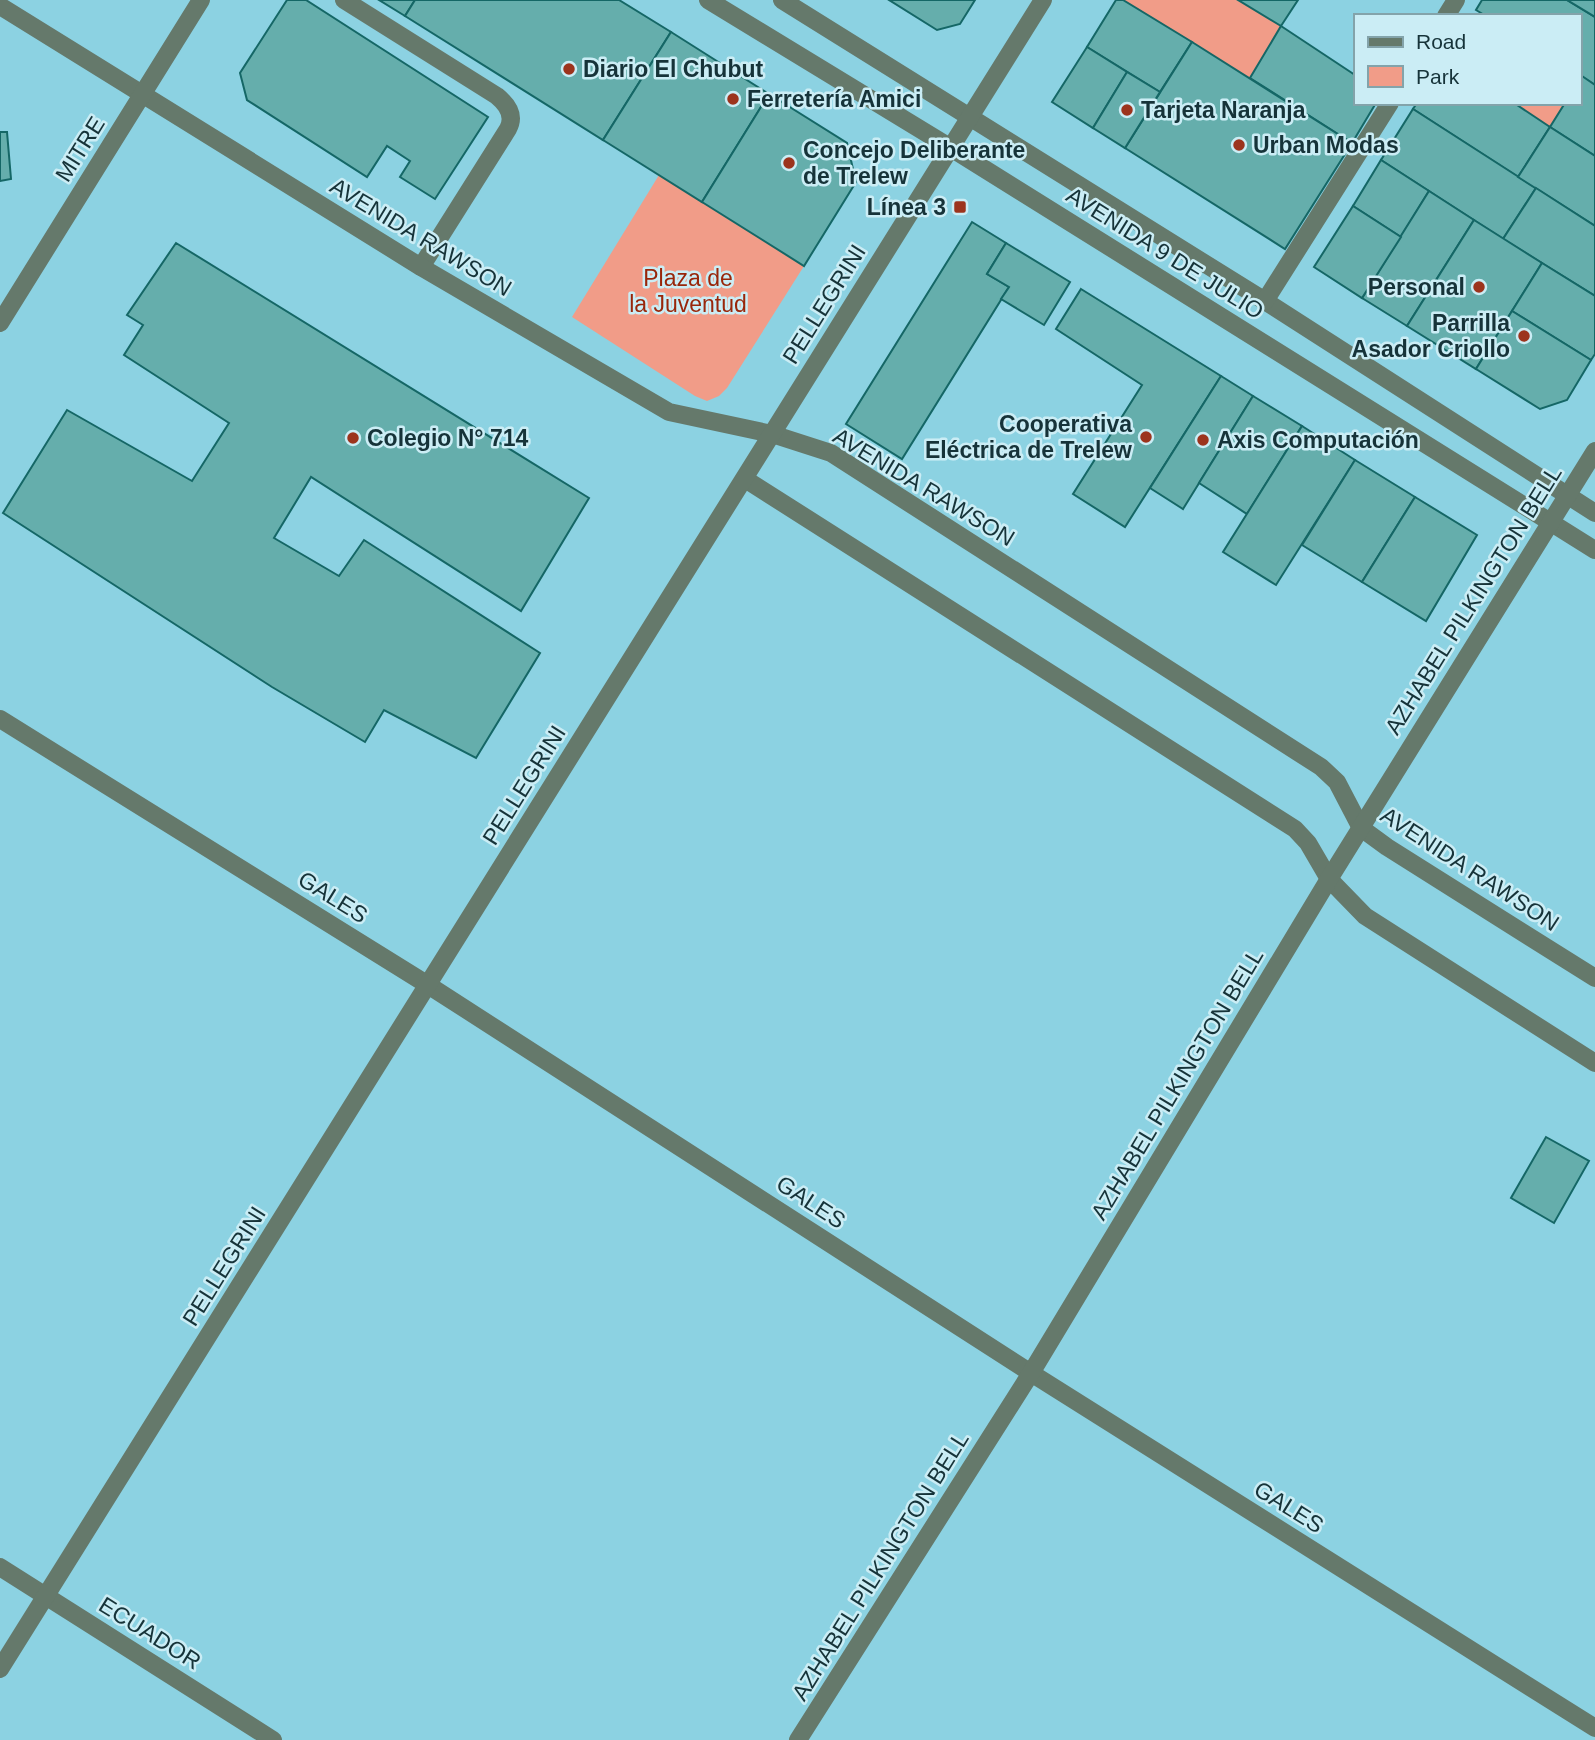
<svg xmlns="http://www.w3.org/2000/svg" width="1595" height="1740" font-family="Arial,sans-serif">
<style>
.green{fill:#f19c88}
.building{fill:#65aeac;stroke:#156766;stroke-width:2}
.lines{fill:none;stroke-linecap:round;stroke-linejoin:round}
.minor{stroke:#65796b;stroke-width:18}
.poi-dot{fill:#9c341d;stroke:#cbedf5;stroke-width:2.5}
.labels{text-anchor:middle;dominant-baseline:central;stroke-width:5;stroke-linejoin:round;paint-order:stroke}
.poi-label{font-size:23px;font-weight:bold;fill:#163339;stroke:#cbedf5;text-anchor:start}
.street-label{font-size:23px;fill:#163339;stroke:#cbedf5}
.park-label{font-size:23px;fill:#99260a;stroke:#cbedf5}
</style>
<rect width="100%" height="100%" fill="#8cd2e2"/>
<g class="green">
<path d="M1123,0h115l43,26 -31,52z"/>
<path d="M1514,103h51l-15,24z"/>
<path d="M659,175l145,91 -77,122 -8,8 -12,5 -12,-5 -123,-79z"/>
</g>
<g class="building">
<path d="M287,0h19l182,117 -53,82 -35,-22 10,-16 -23,-15 -20,31 -120,-77 -7,-27z"/>
<path d="M379,0h36l-10,16z"/>
<path d="M415,0h204l52,32 -68,108 -198,-124z"/>
<path d="M889,0h86l-15,24 -23,6z"/>
<path d="M1116,0h7l69,42 -32,50 -73,-45z"/>
<path d="M1238,0h60l-17,26z"/>
<path d="M1482,0h85l28,17v68l-16,-10v-59h-93l-10,-6z"/>
<path d="M1567,0h28v17z"/>
<path d="M1281,26l74,49v28h21l-24,40 -102,-65z"/>
<path d="M671,32l98,62 -67,108 -99,-62z"/>
<path d="M1192,42l160,101 -67,106 -160,-101z"/>
<path d="M1087,47l40,25 -34,56 -41,-26z"/>
<path d="M1127,72l33,20 -35,56 -32,-20z"/>
<path d="M1582,76l13,9v71l-45,-29 15,-24h14v-23z"/>
<path d="M769,94l78,49 9,39 -52,84 -102,-64z"/>
<path d="M1417,103h97l36,24 -32,50 -105,-68z"/>
<path d="M1413,109l123,79 -33,51 -122,-79z"/>
<path d="M1550,127l45,29v70l-77,-49z"/>
<path d="M0,132h7l4,47 -11,2z"/>
<path d="M1381,160l48,31 -28,46 -48,-31z"/>
<path d="M1536,188l59,38v70l-92,-57z"/>
<path d="M1429,191l45,29 -67,106 -45,-28z"/>
<path d="M1353,206l48,31 -39,61 -48,-31z"/>
<path d="M1474,220l68,43 -66,106 -69,-43z"/>
<path d="M972,222l34,21 -19,31 22,13 -107,172 -56,-35z"/>
<path d="M176,243l413,255 -68,113 -210,-134 -37,61 65,38 25,-36 176,113 -64,105 -92,-48 -19,32 -93,-55 -269,-174 64,-103 125,71 37,-58 -105,-68 19,-30 -16,-10z"/>
<path d="M1006,243l64,39 -26,43 -43,-26 8,-12 -22,-13z"/>
<path d="M1542,263l53,33v58l-4,6 -79,-49z"/>
<path d="M1081,289l140,87 -96,151 -52,-33 69,-109 -86,-56z"/>
<path d="M1512,311l79,49 -24,40 -27,9 -64,-40z"/>
<path d="M1221,376l32,20 -70,113 -33,-21z"/>
<path d="M1253,396l49,30 -55,88 -48,-31z"/>
<path d="M1302,426l53,34 -79,125 -53,-33z"/>
<path d="M1355,460l60,37 -53,85 -60,-37z"/>
<path d="M1415,497l62,38 -51,86 -64,-39z"/>
<path d="M1546,1137l43,24 -35,62 -43,-25z"/>
</g>
<g class="lines">
<g class="minor">
<path d="M344,0l153,96c11,9 18,20 11,33l-87,138"/>
<path d="M708,0l243,148 644,402"/>
<path d="M782,0l483,301 330,212"/>
<path d="M0,6l421,261 248,145 103,22 59,19 490,314 16,15 24,46 26,19 208,131"/>
<path d="M1446,16l10,-16"/>
<path d="M1265,301l125,-198"/>
<path d="M0,323l201,-323"/>
<path d="M745,479l550,350 13,14 21,36 36,37 230,147"/>
<path d="M0,719l428,266 603,388 564,355"/>
<path d="M0,1567l273,173"/>
<path d="M0,1669l1043,-1669"/>
<path d="M798,1740l233,-367 298,-494 266,-428"/>
</g>
</g>
<g class="poi-dot">
<circle cx="569" cy="69" r="7"/>
<circle cx="733" cy="99" r="7"/>
<circle cx="1127" cy="110" r="7"/>
<circle cx="1239" cy="145" r="7"/>
<circle cx="789" cy="163" r="7"/>
<rect x="953" y="200" width="14" height="14" rx="3.5"/>
<circle cx="1479" cy="287" r="7"/>
<circle cx="1524" cy="336" r="7"/>
<circle cx="1146" cy="437" r="7"/>
<circle cx="353" cy="438" r="7"/>
<circle cx="1203" cy="440" r="7"/>
</g>
<g class="labels">
<g class="poi-label">
<text x="583" y="69">Diario El Chubut</text>
<text x="747" y="99">Ferretería Amici</text>
<text x="1141" y="110">Tarjeta Naranja</text>
<text x="1253" y="145">Urban Modas</text>
<text x="803" y="150">Concejo Deliberante<tspan x="803" dy="26">de Trelew</tspan></text>
<text x="946" y="207" text-anchor="end">Línea 3</text>
<text x="1465" y="287" text-anchor="end">Personal</text>
<text x="1510" y="323" text-anchor="end">Parrilla<tspan x="1510" dy="26">Asador Criollo</tspan></text>
<text x="1132" y="424" text-anchor="end">Cooperativa<tspan x="1132" dy="26">Eléctrica de Trelew</tspan></text>
<text x="367" y="438">Colegio N° 714</text>
<text x="1217" y="440">Axis Computación</text>
</g>
<g class="street-label">
<text transform="translate(80 149) rotate(-58)">MITRE</text>
<text transform="translate(421 237) rotate(31)">AVENIDA RAWSON</text>
<text transform="translate(1165 253) rotate(32)">AVENIDA 9 DE JULIO</text>
<text transform="translate(824 304) rotate(-58)">PELLEGRINI</text>
<text transform="translate(924 487) rotate(31)">AVENIDA RAWSON</text>
<text transform="translate(1473 600) rotate(-58)">AZHABEL PILKINGTON BELL</text>
<text transform="translate(524 785) rotate(-58)">PELLEGRINI</text>
<text transform="translate(1470 869) rotate(33)">AVENIDA RAWSON</text>
<text transform="translate(333 897) rotate(32)">GALES</text>
<text transform="translate(1177 1084) rotate(-59)">AZHABEL PILKINGTON BELL</text>
<text transform="translate(811 1202) rotate(33)">GALES</text>
<text transform="translate(224 1266) rotate(-58)">PELLEGRINI</text>
<text transform="translate(1289 1507) rotate(32)">GALES</text>
<text transform="translate(880 1566) rotate(-58)">AZHABEL PILKINGTON BELL</text>
<text transform="translate(150 1633) rotate(32)">ECUADOR</text>
</g>
<g class="park-label">
<text x="688" y="278">Plaza de<tspan x="688" dy="26">la Juventud</tspan></text>
</g>
</g>
<rect x="1354" y="14" width="228" height="91" fill="#cbedf5" stroke="#83a3aa" stroke-width="2"/>
<rect x="1368" y="37" width="35" height="10" fill="#65796b" stroke="#83a3aa" stroke-width="2"/>
<text x="1416" y="49" font-size="21" fill="#163339">Road</text>
<rect x="1368" y="66" width="35" height="21" fill="#f19c88" stroke="#83a3aa" stroke-width="2"/>
<text x="1416" y="84" font-size="21" fill="#163339">Park</text>
</svg>
